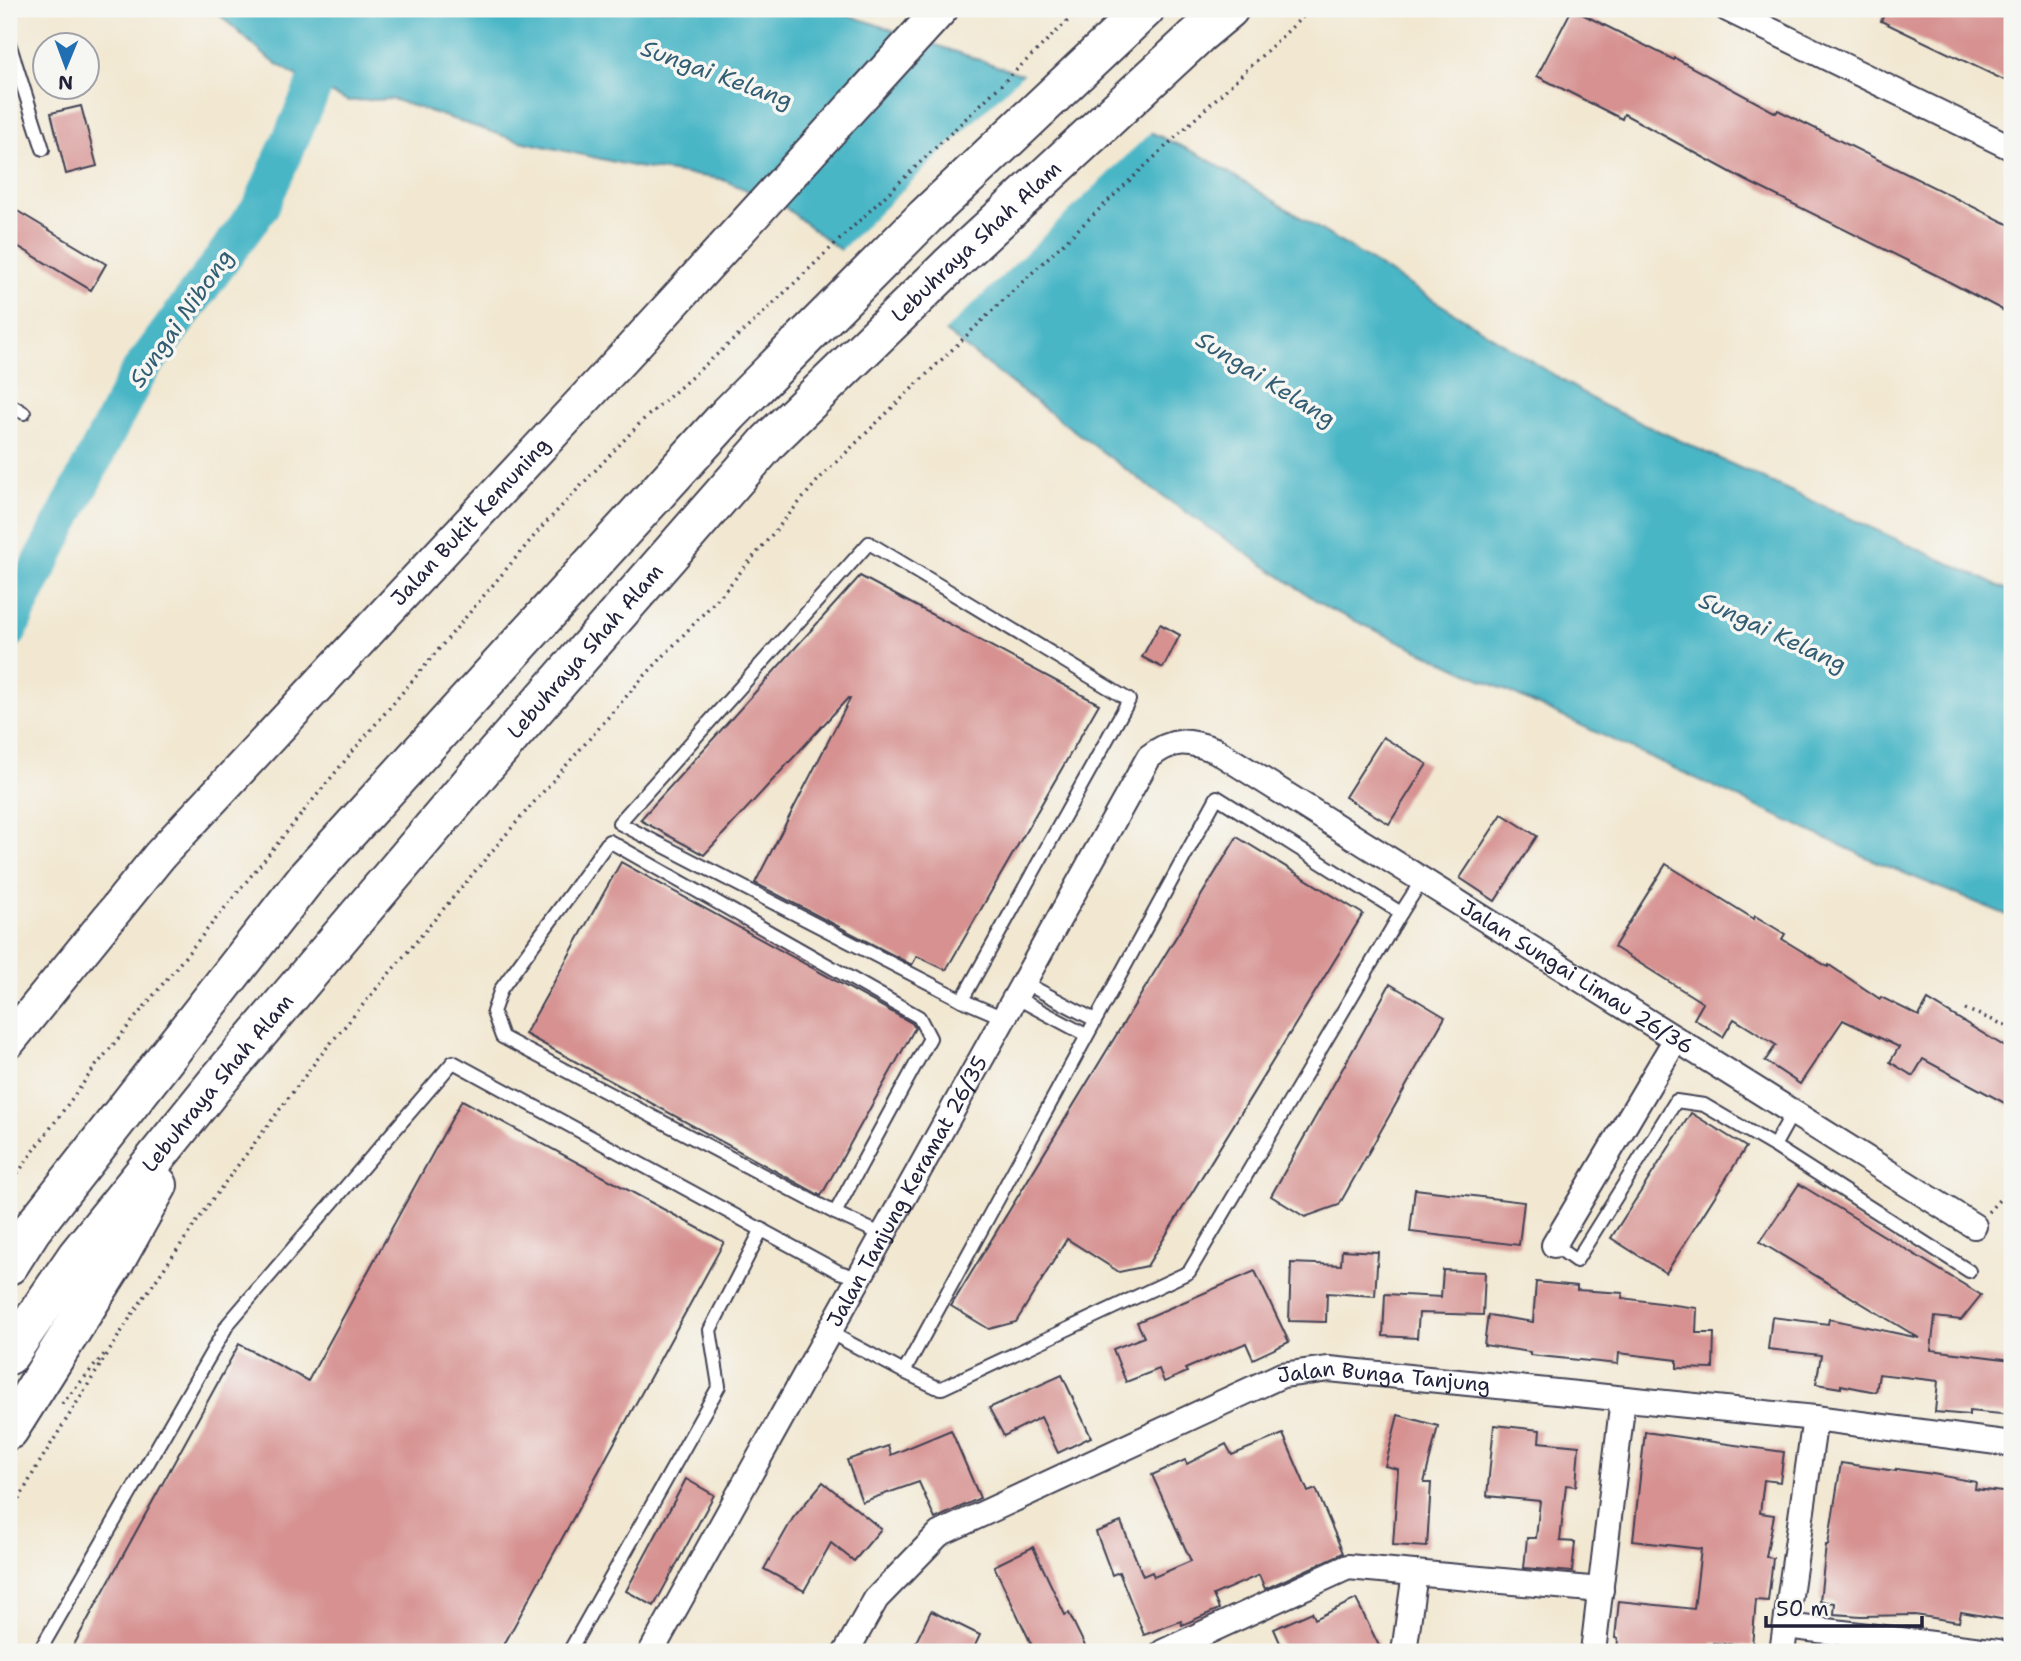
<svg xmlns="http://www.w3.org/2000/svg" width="2021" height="1661" font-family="'Shantell Sans',sans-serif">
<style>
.water{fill:#4ab6c6;stroke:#366c80;stroke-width:2}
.pier{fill:#f2e8d2}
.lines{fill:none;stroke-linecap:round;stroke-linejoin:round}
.river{stroke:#4ab6c6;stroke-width:37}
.building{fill:#d69190}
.service-casing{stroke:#414052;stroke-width:16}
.minor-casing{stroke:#414052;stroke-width:28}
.secondary-casing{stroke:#414052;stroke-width:37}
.motorway-casing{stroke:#414052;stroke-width:42}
.path{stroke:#414052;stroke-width:3.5;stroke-dasharray:2 5;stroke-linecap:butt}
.service{stroke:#fff;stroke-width:12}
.minor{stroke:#fff;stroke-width:24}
.secondary{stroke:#fff;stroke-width:33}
.motorway{stroke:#fff;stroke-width:38}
.labels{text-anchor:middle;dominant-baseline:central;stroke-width:7;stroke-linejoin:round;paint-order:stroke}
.street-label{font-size:21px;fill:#22223b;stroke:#f6f6f2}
.water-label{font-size:23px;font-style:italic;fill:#325d73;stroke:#f6f6f2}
</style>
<rect width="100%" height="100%" fill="#f6f6f2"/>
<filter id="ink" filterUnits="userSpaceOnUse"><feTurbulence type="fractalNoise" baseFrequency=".0143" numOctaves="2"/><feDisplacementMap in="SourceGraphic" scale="14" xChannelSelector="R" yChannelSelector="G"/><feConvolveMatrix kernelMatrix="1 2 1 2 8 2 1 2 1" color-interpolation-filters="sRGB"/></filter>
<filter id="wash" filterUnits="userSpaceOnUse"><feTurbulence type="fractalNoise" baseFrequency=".00686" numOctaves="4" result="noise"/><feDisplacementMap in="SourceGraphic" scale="28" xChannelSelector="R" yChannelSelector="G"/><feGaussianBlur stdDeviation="1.57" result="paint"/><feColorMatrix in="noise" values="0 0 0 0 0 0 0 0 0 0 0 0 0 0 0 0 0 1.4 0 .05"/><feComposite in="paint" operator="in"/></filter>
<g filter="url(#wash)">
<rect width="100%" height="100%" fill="#f2e8d2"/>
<path class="water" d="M213,9h614l42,13 169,58 164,76 402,250 408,186v325l-135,-55 -550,-254 -172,-117 -122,-91 -251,-195 -61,-26 -84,-12 -121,-27 -124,-41 -44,2 -34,-15 -45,-27z"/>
<path class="pier" d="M1025,72l129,57 -212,205 -104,-81z"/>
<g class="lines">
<path class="river" d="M9,631l16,-37 112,-219 124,-169 53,-120 45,-77"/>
</g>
<g id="blocks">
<g class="building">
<path d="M1572,9l102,51 1,-2 101,55 2,-3 234,116v89l-74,-39 -193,-96 -121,-66 -2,5 -85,-43z"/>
<path d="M1887,9h125v75l-131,-63z"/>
<path d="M81,106l16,60 -31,8 -15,-61z"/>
<path d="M9,206l97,58 -15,26 -82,-49z"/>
<path d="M860,576l239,128 -153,266 -29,-14 -5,9 -157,-82 95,-184 -2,-1 -144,157 -64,-35z"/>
<path d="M1160,624l20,11 -17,33 -21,-11z"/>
<path d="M1383,737l44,27 -38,60 -44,-27z"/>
<path d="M1502,814l35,22 -42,65 -35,-23z"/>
<path d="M1237,837l126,77 -216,352 -28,6 -52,-33 -51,83 -27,7 -38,-23z"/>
<path d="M621,862l291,161 3,5 -94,168 -296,-162z"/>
<path d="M1666,864l88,55 1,-3 30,18 -3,5 46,28 1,-2 51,34 1,-2 38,19 9,-16 84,51v56l-89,-48 -10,17 -23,-14 9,-15 -56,-27 -43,64 -35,-23 11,-16 -42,-26 -11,18 -29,-18 9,-16 -89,-56z"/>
<path d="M1390,984l55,33 -106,188 -34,12 -34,-21z"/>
<path d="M462,1100l262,142 -224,410h-430l169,-308 69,37z"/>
<path d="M1691,1113l55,34 -80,126 -55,-35z"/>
<path d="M1799,1184l182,111 -20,25 -26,-3 -4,33 81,10v55l-43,-4v4l-34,-3 3,-31 -59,-7 -3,18 -35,-7v3l-25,-4 5,-29 -53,-6 4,-32 56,7 1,-5 90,19 -159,-96z"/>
<path d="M1415,1189l109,13 -5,43 -109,-13z"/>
<path d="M1342,1250l36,2 -3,44 -48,-3 -1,29 -37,-1 2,-58 50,2z"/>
<path d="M1443,1270l42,2 -2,43 -64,-2 -2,25 -34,-2 2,-42 56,3z"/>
<path d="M1255,1271l34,71 -36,17 -7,-16 -61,26 2,3 -23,10 -5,-13 -33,13 -13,-33 31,-12 -7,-15z"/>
<path d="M1536,1282l41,4v4l46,3 -1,5 75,10 -1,25h18l-1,36 -36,-1v-8l-58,-7 -1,11 -88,-9v-3l-46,-7 4,-30 45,7z"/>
<path d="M1062,1375l29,62 -33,16 -17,-36 -37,19 -15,-28z"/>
<path d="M1398,1415l40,11 -14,57h7l-4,64 -34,-2 5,-76 -13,-3z"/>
<path d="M1494,1425l46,5 -1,12 40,4 -3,40 -10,-1 -6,56 15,1 -3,30 -48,-4 3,-30h9l4,-37 -53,-5z"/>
<path d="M951,1430l29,68 -45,21 -16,-37 -57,20 -15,-42 41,-14 3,9z"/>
<path d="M1645,1432l139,20 -4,30 -16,-2 -4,33 14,2 -8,42 7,1 -5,43 -12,-1 -4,46 -39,-3v9h-96l1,-13 -3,-1 4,-37 75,8 7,-60 -68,-8z"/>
<path d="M1283,1434l25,58 8,-3 27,64 -78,36 -6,-14 -46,20 6,14 -37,16 -1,-4 -37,14 -25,-63 -7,3 -16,-43 25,-10 22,54 9,-4 2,5 37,-16 -39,-86 33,-15 2,4 39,-20 6,11z"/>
<path d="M1841,1463l55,8v-2l37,5 43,8 -1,7 37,4v128l-51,-9 -2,10 -44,-7 -54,1 -27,-2 1,-11 -15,-2 6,-56h2z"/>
<path d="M686,1479l28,16 -60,111 -28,-15z"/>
<path d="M823,1482l58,47 -27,32 -23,-18 -27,48 -40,-22 29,-51z"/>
<path d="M1033,1547l32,68 4,-2 19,39h-53l-41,-86z"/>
<path d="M1356,1599l26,53h-98l-10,-23 38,-17 3,7z"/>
<path d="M931,1611l49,24 -8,17h-61z"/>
</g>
</g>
</g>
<g filter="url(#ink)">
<use href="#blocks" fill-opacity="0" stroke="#414052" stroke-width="2"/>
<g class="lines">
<g class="service-casing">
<g id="service">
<path d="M9,43l34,106"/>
<path d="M9,404l15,9"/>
<path d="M869,543l260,157 -167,300 -343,-177z"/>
<path d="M1217,797l184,116 -212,359 -247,116 -6,-1 -32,-15z"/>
<path d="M609,841l310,176 11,21 -95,175 -333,-176 -9,-25 8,-23z"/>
<path d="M1401,913l21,-33"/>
<path d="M1023,982l72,38"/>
<path d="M1015,997l71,38"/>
<path d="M962,1000l42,18"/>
<path d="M1793,1112l-19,34 195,125"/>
<path d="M835,1213l48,22"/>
<path d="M1554,1245l22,16 100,-160 28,4 70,41"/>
<path d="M829,1332l75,40"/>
<path d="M39,1652l189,-328 225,-262 386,210 20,6"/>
<path d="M569,1652l150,-266 -9,-56 52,-101"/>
</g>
</g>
<g class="minor-casing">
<g id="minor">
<path d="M1727,9l285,139"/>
<path d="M1554,1245l122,-206"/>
<path d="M1786,1626l212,26"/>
<path id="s1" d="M651,1652l498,-895c24,-19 39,-17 66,-7l759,476"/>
<path id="s2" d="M846,1652l30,-53 63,-65 343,-159 47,-6 486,49 197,26"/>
<path d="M1163,1652l185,-85 253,23"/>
<path d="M1404,1652l11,-79"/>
<path d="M1593,1652l30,-253"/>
<path d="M1782,1652l33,-234"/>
</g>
</g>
<g class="secondary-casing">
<g id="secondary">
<path id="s3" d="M9,1041l151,-186 472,-507 309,-339"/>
</g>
</g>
<g class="motorway-casing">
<g id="motorway">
<path d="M9,1265l23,-36 275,-352 422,-463 196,-197 220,-208"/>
<path id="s4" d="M9,1355l67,-98 140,-174 269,-317 284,-325 179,-174 251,-233 30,-25"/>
<path d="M9,1430l107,-170 42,-75"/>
</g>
</g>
<g class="path">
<path d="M1965,1009l47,19"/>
<path d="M9,1185l86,-118 253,-310 192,-228 103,-109 114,-101 323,-310"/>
<path d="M1988,1212l24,-26"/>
<path d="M62,1404l45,-53"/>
<path d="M9,1518l27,-50 97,-155 79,-113 107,-143 190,-226 129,-148 84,-89 97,-115 178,-173 314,-297"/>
</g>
<use href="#service" class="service"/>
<use href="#minor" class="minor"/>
<use href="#secondary" class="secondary"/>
<use href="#motorway" class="motorway"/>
</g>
</g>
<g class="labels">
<g class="street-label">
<text stroke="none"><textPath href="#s4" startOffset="1477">Lebuhraya Shah Alam</textPath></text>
<text stroke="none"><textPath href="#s3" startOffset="695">Jalan Bukit Kemuning</textPath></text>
<text stroke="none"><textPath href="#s4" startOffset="910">Lebuhraya Shah Alam</textPath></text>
<text stroke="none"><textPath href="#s1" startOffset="1522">Jalan Sungai Limau 26/36</textPath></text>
<text stroke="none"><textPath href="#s4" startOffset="343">Lebuhraya Shah Alam</textPath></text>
<text stroke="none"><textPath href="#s1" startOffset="527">Jalan Tanjung Keramat 26/35</textPath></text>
<text stroke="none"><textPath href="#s2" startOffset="632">Jalan Bunga Tanjung</textPath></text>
</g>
<g class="water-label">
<text transform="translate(717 74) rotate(20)">Sungai Kelang</text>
<text transform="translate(181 318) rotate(-55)">Sungai Nibong</text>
<text transform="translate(1266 379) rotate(32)">Sungai Kelang</text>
<text transform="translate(1773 632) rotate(25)">Sungai Kelang</text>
</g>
</g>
<rect width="2021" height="1661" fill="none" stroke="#f6f6f2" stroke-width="35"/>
<g transform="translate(66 66) rotate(181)"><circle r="33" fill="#f6f6f2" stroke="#a1a1a9" stroke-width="2"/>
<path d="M0-5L12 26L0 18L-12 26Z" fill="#1f6fb2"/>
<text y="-10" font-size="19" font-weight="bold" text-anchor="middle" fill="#22223b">N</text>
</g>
<path d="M1766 1616v10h156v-10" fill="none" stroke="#22223b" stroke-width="3.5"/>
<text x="1776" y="1616" font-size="21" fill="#22223b" stroke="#f6f6f2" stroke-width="5" paint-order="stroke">50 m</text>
</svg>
